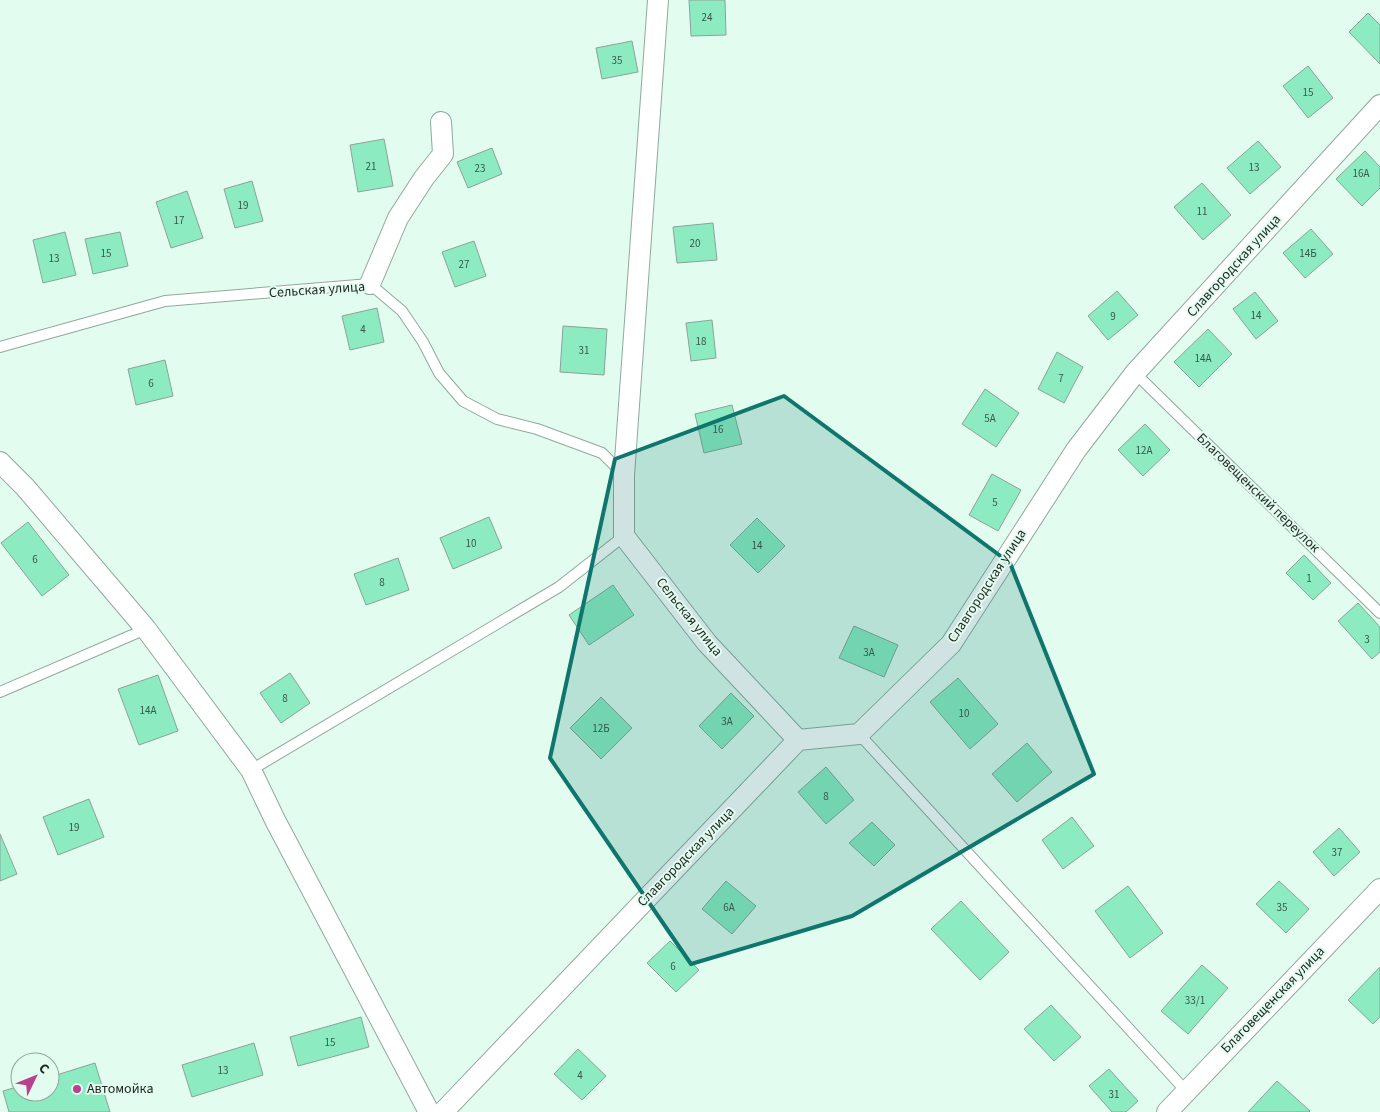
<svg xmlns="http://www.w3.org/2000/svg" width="1380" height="1112" font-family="'Source Sans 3',sans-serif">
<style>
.building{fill:#8debc2;stroke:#8ba397}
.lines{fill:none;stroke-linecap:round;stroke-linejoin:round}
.service-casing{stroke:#90a99d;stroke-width:12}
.minor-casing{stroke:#90a99d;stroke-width:22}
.service{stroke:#fff;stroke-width:10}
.minor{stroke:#fff;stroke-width:20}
.marked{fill:#0f766e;fill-opacity:0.2;stroke:#0f766e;stroke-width:4;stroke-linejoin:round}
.poi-dot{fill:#bb4091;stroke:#e2fcef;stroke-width:2}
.labels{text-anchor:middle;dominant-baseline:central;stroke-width:4;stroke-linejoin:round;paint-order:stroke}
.number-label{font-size:11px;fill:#39574a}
.street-label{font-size:14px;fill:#1d2622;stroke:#e2fcef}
.poi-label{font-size:14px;fill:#1d2622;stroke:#e2fcef;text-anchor:start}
</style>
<rect width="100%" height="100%" fill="#e2fcef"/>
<g class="building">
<path d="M689,0h36l1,35 -35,1z"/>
<path d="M1368,13l12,12v39l-31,-32z"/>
<path d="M632,41l6,31 -36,7 -6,-31z"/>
<path d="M1308,66l25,32 -25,20 -25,-32z"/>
<path d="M384,139l9,47 -35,6 -8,-47z"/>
<path d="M1258,141l23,26 -31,27 -23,-26z"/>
<path d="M492,148l10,26 -34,14 -11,-26z"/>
<path d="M1365,151l15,16v21l-18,18 -26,-27z"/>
<path d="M252,181l11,40 -28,7 -11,-39z"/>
<path d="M1202,183l29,32 -28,25 -29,-33z"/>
<path d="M187,191l16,47 -32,10 -15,-46z"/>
<path d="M713,223l4,37 -40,3 -4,-36z"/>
<path d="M1311,229l22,25 -28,24 -22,-25z"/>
<path d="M65,232l11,43 -33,8 -10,-43z"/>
<path d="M120,232l8,34 -35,8 -8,-35z"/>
<path d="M474,241l12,35 -31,11 -13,-35z"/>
<path d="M1117,291l21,24 -30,25 -20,-24z"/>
<path d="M1255,292l23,29 -22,18 -23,-30z"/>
<path d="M377,308l7,34 -34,8 -8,-34z"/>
<path d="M712,320l4,38 -25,3 -5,-38z"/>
<path d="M563,326l44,3 -3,46 -44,-3z"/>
<path d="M1208,329l24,25 -33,33 -25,-25z"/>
<path d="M1057,352l26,15 -19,36 -26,-14z"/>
<path d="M165,360l8,36 -37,9 -8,-36z"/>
<path d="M985,389l34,24 -23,34 -34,-23z"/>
<path d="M732,405l10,39 -38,9 -9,-39z"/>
<path d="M1145,424l25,26 -27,26 -25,-26z"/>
<path d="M992,474l29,16 -23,41 -29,-16z"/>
<path d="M489,517l13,31 -49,21 -13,-31z"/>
<path d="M757,518l28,28 -27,27 -28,-28z"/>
<path d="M28,522l41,53 -27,21 -41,-53z"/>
<path d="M1304,555l27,28 -18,17 -27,-27z"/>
<path d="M398,558l11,32 -43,15 -12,-31z"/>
<path d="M613,585l21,30 -45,30 -20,-30z"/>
<path d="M1358,603l22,24v25l-8,7 -34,-38z"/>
<path d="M854,626l44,19 -14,32 -45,-19z"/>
<path d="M290,673l20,30 -29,20 -21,-30z"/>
<path d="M158,675l20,56 -39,14 -21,-56z"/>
<path d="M958,678l40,46 -28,25 -40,-47z"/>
<path d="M731,693l23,23 -32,33 -23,-23z"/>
<path d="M601,697l31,31 -31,31 -31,-31z"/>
<path d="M1027,743l25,29 -35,30 -25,-28z"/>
<path d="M826,767l28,33 -28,24 -28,-32z"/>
<path d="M89,799l15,38 -46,18 -15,-38z"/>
<path d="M1072,817l22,29 -31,23 -21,-29z"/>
<path d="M872,822l23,23 -21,21 -25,-23z"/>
<path d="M1339,828l21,24 -26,24 -21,-24z"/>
<path d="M0,834l17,40 -17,7z"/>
<path d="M726,881l30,25 -24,28 -30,-25z"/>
<path d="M1279,881l30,28 -23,24 -30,-29z"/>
<path d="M1128,886l35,47 -33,25 -35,-47z"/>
<path d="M961,901l48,51 -29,28 -49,-51z"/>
<path d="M670,941l29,29 -23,22 -29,-29z"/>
<path d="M1202,965l26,23 -40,46 -27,-23z"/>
<path d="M1380,967v50l-7,7 -25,-24z"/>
<path d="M1051,1005l30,32 -27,24 -30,-32z"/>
<path d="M361,1017l8,30 -71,19 -8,-29z"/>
<path d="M254,1043l9,32 -71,22 -10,-32z"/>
<path d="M578,1049l28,27 -24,24 -28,-26z"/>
<path d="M95,1063l15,49h-101l-6,-21 17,-5v6h30v-15z"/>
<path d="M1109,1069l29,32 -12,11h-14l-23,-26z"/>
<path d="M1277,1081l33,30 -1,1h-61z"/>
</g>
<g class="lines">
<g class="service-casing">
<g id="service">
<path d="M0,347l165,-46 205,-17 32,27 21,31 16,31 24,28 34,18 40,10 65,24 21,21"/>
<path d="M1135,373l245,240"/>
<path d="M0,692l146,-63"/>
<path d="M859,734l327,357"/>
<path d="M251,770l308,-183 65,-51"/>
</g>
</g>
<g class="minor-casing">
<g id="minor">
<path d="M658,0l-34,475v61l83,107 91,97"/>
<path d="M370,284l28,-66 26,-40 19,-24 -2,-32"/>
<path d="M0,462l25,25 121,142 105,141 24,50 154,292"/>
<path d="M443,1112l355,-372 61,-6 92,-90 125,-194 59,-77 245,-268"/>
<path d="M1167,1112l213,-223"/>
</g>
</g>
<use href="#service" class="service"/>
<use href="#minor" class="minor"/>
</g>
<path class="marked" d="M784,396l226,167 84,211 -242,142 -161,48 -141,-206 65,-299z"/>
<circle class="poi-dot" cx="77" cy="1089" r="5"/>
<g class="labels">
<g class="number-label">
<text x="707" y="17">24</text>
<text x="617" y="60">35</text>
<text x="1308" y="92">15</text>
<text x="371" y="166">21</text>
<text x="1254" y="167">13</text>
<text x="480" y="168">23</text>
<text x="1361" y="173">16А</text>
<text x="243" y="205">19</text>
<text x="1202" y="211">11</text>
<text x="179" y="220">17</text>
<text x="695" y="243">20</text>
<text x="106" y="253">15</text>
<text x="1308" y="253">14Б</text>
<text x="54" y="258">13</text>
<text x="464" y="264">27</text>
<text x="1256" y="315">14</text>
<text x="1113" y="316">9</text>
<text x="363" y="329">4</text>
<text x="701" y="341">18</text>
<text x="584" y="350">31</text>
<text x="1203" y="358">14А</text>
<text x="1061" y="378">7</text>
<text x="151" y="383">6</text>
<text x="990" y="418">5А</text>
<text x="718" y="429">16</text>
<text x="1144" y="450">12А</text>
<text x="995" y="502">5</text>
<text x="471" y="543">10</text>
<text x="757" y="545">14</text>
<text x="35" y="559">6</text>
<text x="1309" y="578">1</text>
<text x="382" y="582">8</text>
<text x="1367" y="639">3</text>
<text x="869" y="652">3А</text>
<text x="285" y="698">8</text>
<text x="148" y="710">14А</text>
<text x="964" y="713">10</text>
<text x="727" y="721">3А</text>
<text x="601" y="728">12Б</text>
<text x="826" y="796">8</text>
<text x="74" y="827">19</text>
<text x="1337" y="852">37</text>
<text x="729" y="907">6А</text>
<text x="1282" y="907">35</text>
<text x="673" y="966">6</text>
<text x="1195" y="1000">33/1</text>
<text x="330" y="1042">15</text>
<text x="223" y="1070">13</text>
<text x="580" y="1075">4</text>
<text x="1114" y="1094">31</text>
</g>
<g class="street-label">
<text transform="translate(1234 266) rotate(-48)">Славгородская улица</text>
<text transform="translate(317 290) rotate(-4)">Сельская улица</text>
<text transform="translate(1258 493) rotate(44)">Благовещенский переулок</text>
<text transform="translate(987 586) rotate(-57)">Славгородская улица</text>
<text transform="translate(689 617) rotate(51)">Сельская улица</text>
<text transform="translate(686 857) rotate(-46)">Славгородская улица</text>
<text transform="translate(1273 1000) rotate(-46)">Благовещенская улица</text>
</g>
<g class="poi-label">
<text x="87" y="1089">Автомойка</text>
</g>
</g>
<g transform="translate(35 1077) rotate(47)"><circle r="24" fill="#e2fcef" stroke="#93a69d"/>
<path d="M0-4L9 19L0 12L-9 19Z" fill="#bb4091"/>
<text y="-8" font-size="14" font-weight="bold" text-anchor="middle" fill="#1d2622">С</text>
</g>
</svg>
